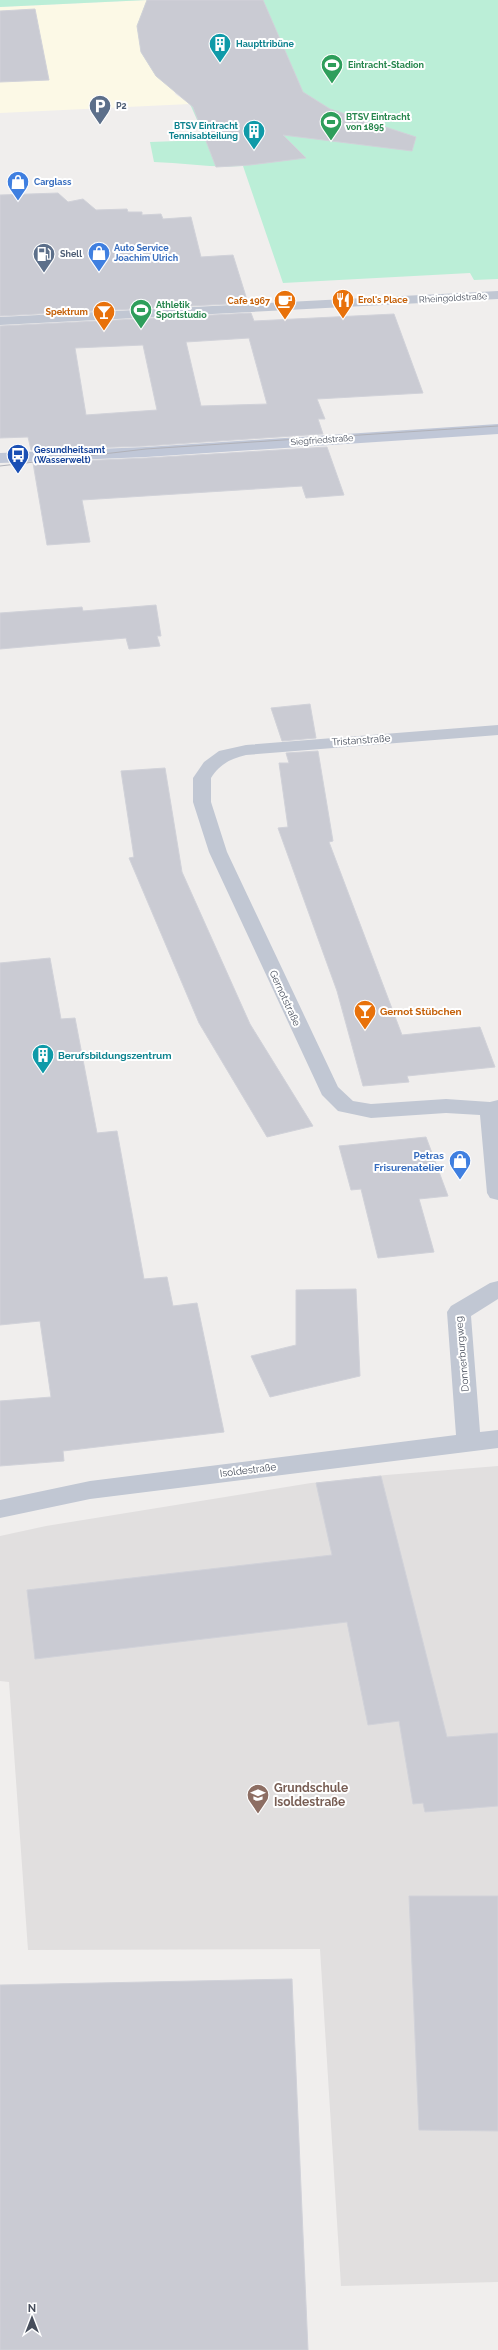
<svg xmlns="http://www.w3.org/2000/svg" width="498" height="2350" font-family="Raleway,sans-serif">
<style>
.commercial{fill:#fcf9e6}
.education{fill:#e1dfdf}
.green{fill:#bbeed7}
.building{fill:#cacbd3;stroke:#d1d2d9;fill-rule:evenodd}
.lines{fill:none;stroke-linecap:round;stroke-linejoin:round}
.street{fill:#c1c7d3;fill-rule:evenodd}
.secondary{fill:#c0c7d7;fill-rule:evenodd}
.tram{stroke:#b0b1b8;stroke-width:1}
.labels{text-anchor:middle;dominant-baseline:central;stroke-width:4;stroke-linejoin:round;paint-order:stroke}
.far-culture-label{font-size:9px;font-weight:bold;fill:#0d838f;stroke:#fff;text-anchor:start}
.far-leisure-label{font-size:9px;font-weight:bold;fill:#27864d;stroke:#fff;text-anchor:start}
.far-service-label{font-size:9px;font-weight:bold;fill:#4e5e75;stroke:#fff;text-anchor:start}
.far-shop-label{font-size:9px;font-weight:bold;fill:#366cbe;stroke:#fff;text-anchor:start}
.far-street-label{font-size:9px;fill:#464d5b;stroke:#fff}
.far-food-label{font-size:9px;font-weight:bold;fill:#c56008;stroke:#fff;text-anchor:end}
.far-transit-label{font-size:9px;font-weight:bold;fill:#164399;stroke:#fff;text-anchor:start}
.street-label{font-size:10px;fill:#464d5b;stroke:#fff}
.food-label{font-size:10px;font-weight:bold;fill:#c56008;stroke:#fff;text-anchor:start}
.culture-label{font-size:10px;font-weight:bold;fill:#0d838f;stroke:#fff;text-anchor:start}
.shop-label{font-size:10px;font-weight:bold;fill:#366cbe;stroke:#fff;text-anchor:end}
.near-education-label{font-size:12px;font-weight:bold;fill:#785e54;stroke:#fff;text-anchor:start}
</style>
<rect width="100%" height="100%" fill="#f0eeed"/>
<path class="commercial" d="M147,0l28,94 15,10 -190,9v-106z"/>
<path class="education" d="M498,1466v816l-157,4 -21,-337 -292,1 -19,-268 -9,-1v-145l46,-10 265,-43 75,-8z"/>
<path class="green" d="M0,0h498v279l-24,1 -4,-7 -187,10 -40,-117c-30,2 -59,-3 -89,-4l-4,-20 56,-2 -16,-36 -34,-28 -15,-24 -4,-26 10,-26 -147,7z"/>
<g class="building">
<path d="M147,0h116l40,92 27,17 86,28 -4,14 -129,-16 23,23 -56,7 -34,2 -23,-60 -37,-31 -15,-24 -4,-26z"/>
<path d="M35,9l14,71 -49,2v-71z"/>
<path d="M58,193l10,9 15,-3 13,11 31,-1 1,3h14v3l19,-1 2,5 28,-2 10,40 32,-2 15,48 -248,13v-121z"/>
<path d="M251,313l3,8 140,-7 29,79 -106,6 8,20h-7l5,15 -177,12 -115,4 -3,-13 -28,1v-112zM249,338l18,66 -66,2 -15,-64zM143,345l14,65 -71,5 -11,-67z"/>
<path d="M327,447l17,48 -38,3 -4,-12 -220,14 8,42 -43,3 -14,-82 113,-5z"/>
<path d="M156,605l5,31h-4l3,10 -31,3 -3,-11 -126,11v-36l82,-6 1,4z"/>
<path d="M310,704l6,34 -34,3 -11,-33z"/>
<path d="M318,751l15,90 -4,1 73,193 78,-8 15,40 -88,9 2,6 -46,4 -26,-95 -59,-163 10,-1 -9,-64h10l-3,-10z"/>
<path d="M165,768l17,104 68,152 63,102 -46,11 -68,-114 -70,-165 5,-1 -13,-86z"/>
<path d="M50,958l11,61 14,-1 22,115 20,-2 27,148 23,-2 6,29 24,-3 27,129 -161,19 1,10 -64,5v-65l51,-4 -11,-76 -40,4v-362z"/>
<path d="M426,1137l22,59 -29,3 15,53 -56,6 -17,-69 -10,1 -12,-44z"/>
<path d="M356,1289l4,87 -90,21 -19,-41 45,-11v-55z"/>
<path d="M381,1476l66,261 51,-4v73l-73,6 -2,-9 -10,1 -14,-83 -31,4 -21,-103 -312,37 -8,-69 305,-35 -16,-72z"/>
<path d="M409,1896h89v235l-79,-1z"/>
<path d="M292,1979l16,371h-308v-365z"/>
</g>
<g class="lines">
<g class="street">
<path d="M498,291v8l-498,26v-8z"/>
<path d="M498,725v10l-252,20c-16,4 -26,9 -35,23v24l16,50 111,235 15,14 18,3 75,-5 44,3 8,-2v100l-8,-2 -3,-5 -7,-78 -34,-2 -75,5 -33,-7 -16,-16 -113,-243 -16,-50v-24l11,-16 15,-11 27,-6z"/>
<path d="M498,1281v18l-27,17 9,116 18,-2v18l-408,51 -90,19v-18l90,-19 366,-46 -9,-123 4,-6 39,-23z"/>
</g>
<path class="secondary" d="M498,424v10l-352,23 -146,6v-10l146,-6z"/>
<path class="tram" d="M0,466l146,-17 352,-23"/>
</g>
<defs>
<g id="building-pin" transform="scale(1.15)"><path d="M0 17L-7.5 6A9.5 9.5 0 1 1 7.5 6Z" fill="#0f9aa8" stroke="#fff"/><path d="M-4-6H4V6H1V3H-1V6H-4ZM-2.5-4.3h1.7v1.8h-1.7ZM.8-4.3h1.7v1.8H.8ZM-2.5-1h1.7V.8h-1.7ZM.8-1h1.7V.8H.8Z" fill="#fff"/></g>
<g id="stadium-pin" transform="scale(1.15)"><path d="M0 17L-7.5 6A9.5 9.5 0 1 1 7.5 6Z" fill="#2e9e5b" stroke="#fff"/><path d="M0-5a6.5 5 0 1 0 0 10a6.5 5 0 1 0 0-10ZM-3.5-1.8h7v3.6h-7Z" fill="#fff"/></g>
<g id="parking-pin" transform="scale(1.15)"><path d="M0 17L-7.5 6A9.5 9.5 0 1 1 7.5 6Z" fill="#5c6f8a" stroke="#fff"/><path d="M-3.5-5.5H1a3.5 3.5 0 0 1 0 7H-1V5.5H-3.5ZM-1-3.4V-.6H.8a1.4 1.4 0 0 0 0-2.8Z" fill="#fff"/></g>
<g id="shop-pin" transform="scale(1.15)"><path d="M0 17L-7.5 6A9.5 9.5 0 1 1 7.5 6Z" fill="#3f7fe0" stroke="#fff"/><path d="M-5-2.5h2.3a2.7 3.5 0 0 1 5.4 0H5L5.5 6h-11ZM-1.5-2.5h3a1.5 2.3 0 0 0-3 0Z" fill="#fff"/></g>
<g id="fuel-pin" transform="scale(1.15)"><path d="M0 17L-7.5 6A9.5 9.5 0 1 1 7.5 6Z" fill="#5c6f8a" stroke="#fff"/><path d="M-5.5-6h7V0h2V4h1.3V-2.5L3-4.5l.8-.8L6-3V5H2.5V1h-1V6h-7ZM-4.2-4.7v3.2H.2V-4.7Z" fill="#fff"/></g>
<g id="restaurant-pin" transform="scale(1.15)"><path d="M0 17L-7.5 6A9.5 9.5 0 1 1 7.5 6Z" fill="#e8710a" stroke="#fff"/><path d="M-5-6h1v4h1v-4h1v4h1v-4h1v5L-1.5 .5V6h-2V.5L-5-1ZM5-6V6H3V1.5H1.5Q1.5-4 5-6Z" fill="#fff"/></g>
<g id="cafe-pin" transform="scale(1.15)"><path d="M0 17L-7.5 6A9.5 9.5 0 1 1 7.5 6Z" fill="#e8710a" stroke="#fff"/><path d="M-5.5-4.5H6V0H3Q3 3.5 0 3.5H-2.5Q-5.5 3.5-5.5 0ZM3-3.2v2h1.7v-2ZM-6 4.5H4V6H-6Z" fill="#fff"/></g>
<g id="bar-pin" transform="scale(1.15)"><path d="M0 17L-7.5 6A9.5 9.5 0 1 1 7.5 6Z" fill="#e8710a" stroke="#fff"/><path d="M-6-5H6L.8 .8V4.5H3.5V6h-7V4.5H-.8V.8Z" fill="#fff"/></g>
<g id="bus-pin" transform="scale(1.15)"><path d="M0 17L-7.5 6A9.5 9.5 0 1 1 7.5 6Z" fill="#1a4fb4" stroke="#fff"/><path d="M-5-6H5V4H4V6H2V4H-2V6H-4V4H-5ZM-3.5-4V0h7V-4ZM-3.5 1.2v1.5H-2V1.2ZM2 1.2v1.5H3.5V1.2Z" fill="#fff"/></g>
<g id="school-pin" transform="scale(1.15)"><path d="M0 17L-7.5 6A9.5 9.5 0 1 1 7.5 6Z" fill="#8d6e63" stroke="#fff"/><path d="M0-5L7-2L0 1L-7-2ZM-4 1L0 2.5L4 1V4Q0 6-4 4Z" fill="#fff"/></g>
</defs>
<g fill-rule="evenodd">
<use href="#building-pin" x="220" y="44"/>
<use href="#stadium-pin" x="332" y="65"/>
<use href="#parking-pin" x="100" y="106"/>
<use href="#stadium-pin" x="331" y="122"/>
<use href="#building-pin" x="254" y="131"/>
<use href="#shop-pin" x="18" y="182"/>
<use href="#shop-pin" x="99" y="253"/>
<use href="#fuel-pin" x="44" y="254"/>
<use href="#restaurant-pin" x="343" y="300"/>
<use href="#cafe-pin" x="285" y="301"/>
<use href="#stadium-pin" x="141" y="310"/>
<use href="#bar-pin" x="104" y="312"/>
<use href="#bus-pin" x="18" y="455"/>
<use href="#bar-pin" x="365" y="1011"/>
<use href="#building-pin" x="43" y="1055"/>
<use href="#shop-pin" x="460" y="1161"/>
<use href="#school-pin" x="258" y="1795"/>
</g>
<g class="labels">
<g class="far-culture-label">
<text x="236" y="44">Haupttribüne</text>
<text x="238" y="126" text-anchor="end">BTSV Eintracht<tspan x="238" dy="10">Tennisabteilung</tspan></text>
</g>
<g class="far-leisure-label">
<text x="348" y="65">Eintracht-Stadion</text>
<text x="346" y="117">BTSV Eintracht<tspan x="346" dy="10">von 1895</tspan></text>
<text x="156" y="305">Athletik<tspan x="156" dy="10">Sportstudio</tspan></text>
</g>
<g class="far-service-label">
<text x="116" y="106">P2</text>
<text x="60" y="254">Shell</text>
</g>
<g class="far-shop-label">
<text x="34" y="182">Carglass</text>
<text x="114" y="248">Auto Service<tspan x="114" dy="10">Joachim Ulrich</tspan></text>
</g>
<g class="far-street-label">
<text transform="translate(453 298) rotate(-3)">Rheingoldstraße</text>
<text transform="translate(322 440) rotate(-4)">Siegfriedstraße</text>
</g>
<g class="far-food-label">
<text x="358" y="300" text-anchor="start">Erol's Place</text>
<text x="270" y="301">Cafe 1967</text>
<text x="88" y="312">Spektrum</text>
</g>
<g class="far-transit-label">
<text x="34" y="450">Gesundheitsamt<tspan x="34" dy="10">(Wasserwelt)</tspan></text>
</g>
<g class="street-label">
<text transform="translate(361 740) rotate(-4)">Tristanstraße</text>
<text transform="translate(285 998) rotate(65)">Gernotstraße</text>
<text transform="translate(462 1354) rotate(-95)">Donnerburgweg</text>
<text transform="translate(248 1470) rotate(-7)">Isoldestraße</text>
</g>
<g class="food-label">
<text x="380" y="1011">Gernot Stübchen</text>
</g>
<g class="culture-label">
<text x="58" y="1055">Berufsbildungszentrum</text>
</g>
<g class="shop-label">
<text x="444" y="1155">Petras<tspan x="444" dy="12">Frisurenatelier</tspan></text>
</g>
<g class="near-education-label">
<text x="274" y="1788">Grundschule<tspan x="274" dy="14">Isoldestraße</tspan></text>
</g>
</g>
<g transform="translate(32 2318)" stroke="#ffffff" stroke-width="3" paint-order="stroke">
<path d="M0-3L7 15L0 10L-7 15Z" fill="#464d5b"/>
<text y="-6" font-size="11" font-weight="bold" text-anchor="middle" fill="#464d5b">N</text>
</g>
</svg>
